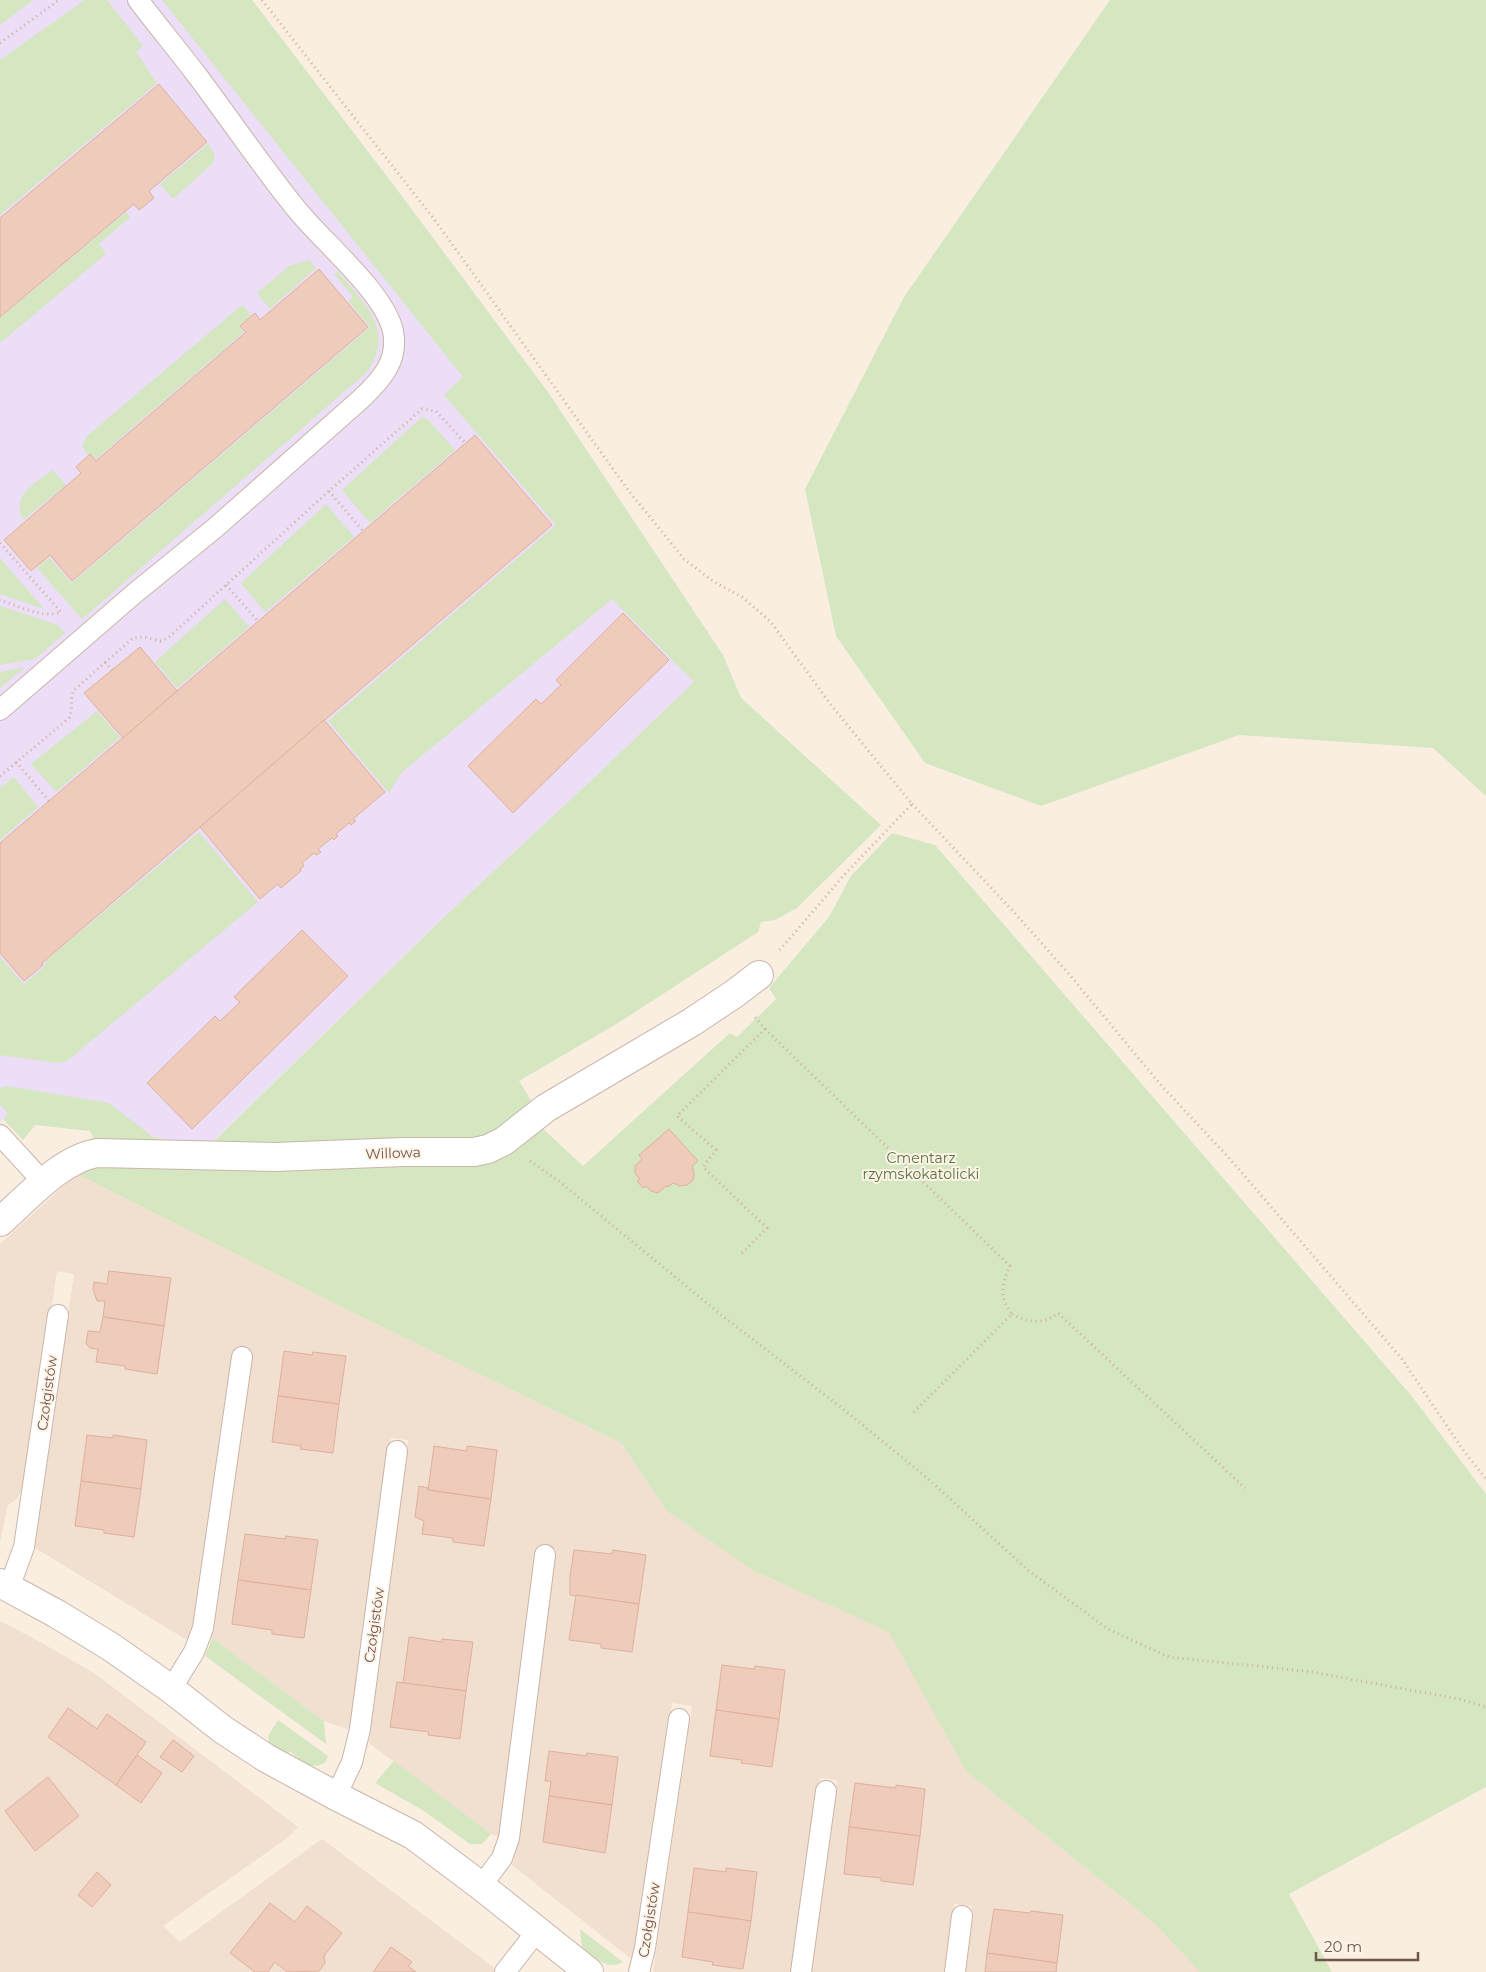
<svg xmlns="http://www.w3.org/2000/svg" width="1486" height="1972" font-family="Montserrat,sans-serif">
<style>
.residential{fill:#f1dfd0}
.education{fill:#ebdef6}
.green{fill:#d4e7c1}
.building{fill:#eecbbb;stroke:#e0b09c}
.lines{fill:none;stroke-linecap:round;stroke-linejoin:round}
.lane-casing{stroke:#cab5a9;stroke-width:22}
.street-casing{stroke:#cab5a9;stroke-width:30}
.path{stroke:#d2ae9e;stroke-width:3;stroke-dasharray:1 4;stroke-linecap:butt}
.lane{stroke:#fff;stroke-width:20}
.street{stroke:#fff;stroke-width:28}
.labels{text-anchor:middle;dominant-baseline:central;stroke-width:4;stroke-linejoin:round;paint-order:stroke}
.street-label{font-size:14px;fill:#70544a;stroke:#fef3e7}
.park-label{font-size:14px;fill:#567542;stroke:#fef3e7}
</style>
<rect width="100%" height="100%" fill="#faeee1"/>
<g class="residential">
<path d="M77,1174l271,136 273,133 46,68 87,60 136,61 76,139 188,152 46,49h-236l8,-66 -18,-2 -9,68h-134l26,-192 -17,-2 -29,194h-138l39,-266 -20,-3 -36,251 -6,4 -118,-93 5,-16 39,-300 -19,-2 -38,290 -8,-3 -122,-91 39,-303 -17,-2 -41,292 -26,-9 -112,-83 -21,-7 -4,9 -152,-92 39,-274 -17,-3 -32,212 -8,16 -9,6 -8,37v-298z"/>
<path d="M0,1621l31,16 63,36 204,154 -11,11 -124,88 17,16 142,-103 174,130 -2,3h-494z"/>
</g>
<path class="education" d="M0,0h252l146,191 152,204 145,287 -99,94 -157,146 -232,225 -79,-15 -119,-18 -9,8z"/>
<g class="green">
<path d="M0,0h33l-33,25z"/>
<path d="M85,0h22l36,46 -7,6 21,31 -157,132v-155z"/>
<path d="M162,0h90l146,191 152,204 173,260 18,43 140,127 -84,83 -22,12 -14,2 -3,10 -135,88 -104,61 12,19c-19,22 -26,36 -55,43l-200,7 -181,-8 -5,-11 -55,-6 -12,15 -20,-21 5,-5 -8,-9v-17l7,-2 102,17 44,34 55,10 231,-225 157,-146 98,-94 -82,-83 -211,174 -12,20 -61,-72 228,-196 -112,-130 19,-18z"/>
<path d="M1110,0h376v796l-53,-48 -194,-13 -198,71 -116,-43 -89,-127 -31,-147 99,-192z"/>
<path d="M208,144c5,7 9,12 4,20l-39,35 -13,-15z"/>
<path d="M126,212l4,5 -31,27 7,10 -106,89v-25z"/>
<path d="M309,260l7,8 -46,41 -13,-16 32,-27z"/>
<path d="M338,272c27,33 58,57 29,100l-285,247 -45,-51 12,-11 23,26 298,-256 -22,-26 5,-4 -19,-23z"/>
<path d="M242,305l9,10 -12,11 5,6 -148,127 -6,-6 -3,2 -5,-10 5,-9z"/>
<path d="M422,417l6,3 27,30 -85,73 -28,-33z"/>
<path d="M53,470l13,15 -43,35c-12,-26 12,-36 30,-50z"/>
<path d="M326,504l28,33 -89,75 -24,-29z"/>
<path d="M0,558l44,51 -44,-15z"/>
<path d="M225,599l24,28 -72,61 -22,-26z"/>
<path d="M0,606l58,19 7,8 -30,26 -35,6z"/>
<path d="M25,667l-25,21v-16z"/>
<path d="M97,711l23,26 -64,55 -25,-28z"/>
<path d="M14,777l24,30 -38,33v-52z"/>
<path d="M199,832l59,70 -191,159 -10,2 -57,-8v-98l24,27 22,-19 -2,-3z"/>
<path d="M892,833l43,12 475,549 76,100v293l-197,107 43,78h-132l-46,-49 -188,-152 -77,-139 -135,-61 -87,-60 -46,-68 -273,-133 -271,-136 22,-12 304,-5 136,-32 44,41 147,-133 7,4 39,-38 -7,-11 60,-71 22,-41z"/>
<path d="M212,1638l112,83 2,23 -121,-88z"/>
<path d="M278,1720l50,36 -2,6c-15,10 -25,-2 -35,-10l-5,1 -17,-9 -1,-8z"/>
<path d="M394,1761l97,73 -9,10h-12l-46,-33 -49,-28z"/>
<path d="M580,1929l43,33c-16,9 -29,-5 -41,-15z"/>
</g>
<g class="building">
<path d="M159,84l48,58 -58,49 5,7 -15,12 -5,-6 -134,113v-99z"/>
<path d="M319,269l49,58 -296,254 -22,-26 -19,16 -27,-31 77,-67 -5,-6 14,-13 6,7 150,-129 -6,-6 15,-13 5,7z"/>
<path d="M475,435l77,90 -510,438 1,2 -19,16 -24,-28v-110z"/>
<path d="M623,613l46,47 -156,153 -45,-47 68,-67 5,5 20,-19 -5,-5z"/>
<path d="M140,647l37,44 -54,47 -39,-45z"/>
<path d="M324,720l61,72 -32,27 3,2 -5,4 -2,-2 -13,11 2,2 -4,4 -2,-2 -14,11 3,3 -5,3 -2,-2 -12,10 2,3 -4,3 1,2 -20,17 -3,-4 -18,15 -60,-72z"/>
<path d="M302,930l46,46 -156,153 -45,-46 68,-67 5,5 20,-19 -6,-5z"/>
<path d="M669,1129l29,32 -6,5 2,7 -1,7 -6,5 -7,1 -7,-3 -5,4 -2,-1 -8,7 -7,-2 -5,-5 -3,2 -6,-7 3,-2 -5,-6v-7l7,-7 -3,-4z"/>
<path d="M109,1271l62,7 -7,48 -61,-9 2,-16h-8l-4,-12 1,-7 13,2z"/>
<path d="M103,1317l61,9 -7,48 -32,-5v-3l-29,-4 2,-13 -8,-1 -4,-4 2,-13 12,1z"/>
<path d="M284,1351l28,4 1,-3 33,4 -7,48 -61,-8z"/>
<path d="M278,1396l61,8 -6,49 -33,-4 1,-3 -29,-4z"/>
<path d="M87,1435l26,3v-3l34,5 -6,49 -60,-8z"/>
<path d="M434,1446l33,5v-5l30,4 -6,49 -63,-9z"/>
<path d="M81,1481l60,8 -7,48 -30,-4v-3l-29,-4z"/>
<path d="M419,1486l9,2v2l63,9 -7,47 -31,-4v-4l-31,-4 2,-13 -9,-4z"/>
<path d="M245,1534l40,5 1,-3 32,4 -7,50 -73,-10z"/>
<path d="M574,1550l38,4 1,-4 33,5 -7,49 -69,-9v-19z"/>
<path d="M238,1580l73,10 -7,48 -32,-4v-4l-40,-6z"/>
<path d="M576,1595l63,9 -7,48 -31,-4v-4l-32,-4z"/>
<path d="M409,1637l33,5v-3l31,3 -7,49 -63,-8z"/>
<path d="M722,1665l32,4 1,-3 30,4 -6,49 -63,-9z"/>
<path d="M397,1682l69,9 -6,48 -32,-4 1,-3 -39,-5z"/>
<path d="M68,1708l29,21 10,-15 39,28 -30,43 -68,-48z"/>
<path d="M716,1710l63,9 -7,48 -31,-4 1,-3 -32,-4z"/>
<path d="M173,1740l21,16 -12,16 -22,-15z"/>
<path d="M549,1751l37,5 1,-3 31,4 -6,48 -63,-9 2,-15h-6z"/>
<path d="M137,1755l25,18 -21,30 -25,-18z"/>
<path d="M48,1777l31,39 -44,35 -30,-40z"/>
<path d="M855,1783l41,5v-3l29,4 -5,47 -71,-9z"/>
<path d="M549,1796l63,9 -7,48 -62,-11z"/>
<path d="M849,1827l71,9 -7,49 -32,-4v-3l-37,-4z"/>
<path d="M694,1868l32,4v-4l31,4 -6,49 -63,-9z"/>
<path d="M97,1872l14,13 -19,22 -14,-12z"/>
<path d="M270,1903l25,19 12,-16 35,27 -18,23 1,7 -6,8 -32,1 -12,-10 -7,10h-13l-25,-19z"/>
<path d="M994,1909l36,4 1,-2 32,4 -6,48 -70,-10z"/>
<path d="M688,1912l63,9 -8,48 -31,-4 1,-3 -31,-5z"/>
<path d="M391,1947l21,15 -4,4 8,6h-43z"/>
<path d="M987,1953l70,10 -1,9h-71z"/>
</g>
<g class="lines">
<g class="lane-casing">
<g id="lane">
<path d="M0,710l135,-117 80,-65 146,-129c20,-19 38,-38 32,-68 -9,-39 -69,-88 -95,-120 -36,-44 -68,-92 -102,-137 -19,-25 -39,-49 -58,-74"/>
<path d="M0,1135l44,48"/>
<path d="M9,1588l15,-41 34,-232"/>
<path d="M171,1689l23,-37 9,-24 39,-271"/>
<path d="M336,1796l16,-34 8,-33 37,-278"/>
<path d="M481,1886l21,-28 7,-20 36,-283"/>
<path d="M505,1972l32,-41"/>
<path d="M639,1972l6,-24 34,-229"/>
<path d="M801,1972l25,-181"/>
<path d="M955,1972l7,-56"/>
</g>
</g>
<g class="street-casing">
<g id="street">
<path d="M0,1222c27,-24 61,-63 97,-69l178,4 128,-5h71l14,-3 16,-8 42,-33 146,-86 42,-28 25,-19"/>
<path d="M0,1583l57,31 54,33 60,42 51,40 44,29 70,38 77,39 68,51 108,86"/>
</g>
</g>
<g class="path">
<path d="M262,0l172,219 194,271 56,69 30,23 28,15 28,24 61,84 81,99 -66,69 -68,79"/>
<path d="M0,43l59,-43"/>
<path d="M329,491l34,40"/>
<path d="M0,543l61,69c-19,7 -42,-6 -61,-12"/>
<path d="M226,585l32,36"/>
<path d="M105,662l7,8"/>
<path d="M16,762l33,39"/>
<path d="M0,776l69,-58c5,-10 0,-18 5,-28l59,-52 10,-1 18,4 8,-4 160,-146 93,-82 14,2 30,33"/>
<path d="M912,804l100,106 57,64 91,110 70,75 172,200 61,91 23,29"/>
<path d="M765,1029l245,237c-8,17 -11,33 2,48l-101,101"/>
<path d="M530,1161l30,21 160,132 123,95 83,68 103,94 79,58 61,28 143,15 147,27 27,8"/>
<path d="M742,1253l25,-25 -64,-61 13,-17 -39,-34 88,-87 -10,-12"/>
<path d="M1012,1314c16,9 31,11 46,-1l187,175"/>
</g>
<use href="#lane" class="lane"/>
<use href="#street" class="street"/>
</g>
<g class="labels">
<g class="street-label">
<text transform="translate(393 1153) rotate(-2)">Willowa</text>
<text transform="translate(47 1393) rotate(-82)">Czołgistów</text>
<text transform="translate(374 1625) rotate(-82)">Czołgistów</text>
<text transform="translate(649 1920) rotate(-81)">Czołgistów</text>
</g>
<g class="park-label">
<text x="921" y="1158">Cmentarz<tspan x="921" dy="16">rzymskokatolicki</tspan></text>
</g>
</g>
<path d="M1316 1952v8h102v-8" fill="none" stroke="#70544a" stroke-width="2.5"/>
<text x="1324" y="1952" font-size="15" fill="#70544a" stroke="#fef3e7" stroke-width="4" paint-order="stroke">20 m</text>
</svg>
